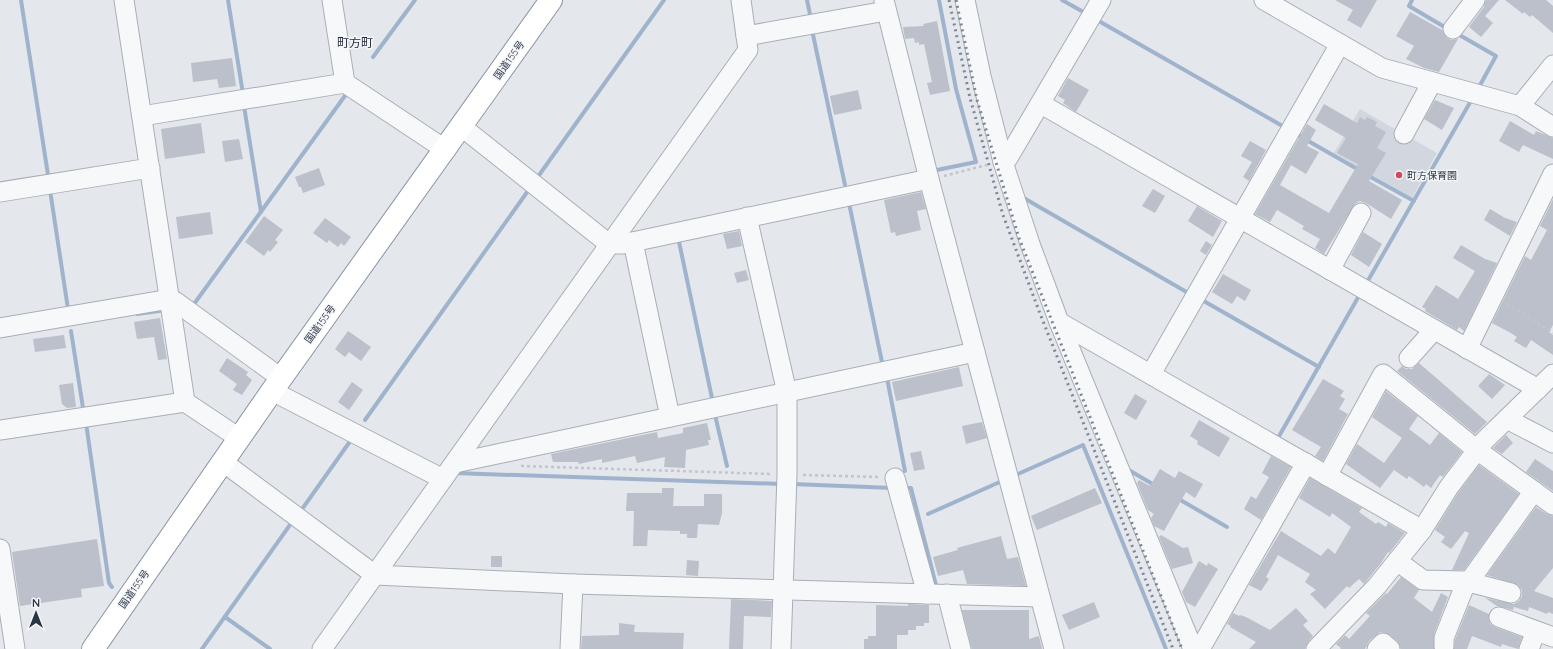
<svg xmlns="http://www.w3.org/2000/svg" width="1553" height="649" font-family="Quicksand,'Noto Sans JP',sans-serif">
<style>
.built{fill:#d2d6de}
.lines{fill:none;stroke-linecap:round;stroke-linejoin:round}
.stream{stroke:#9fb4cc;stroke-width:4}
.building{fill:#bbc0ca}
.minor-casing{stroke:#a9aeb7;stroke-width:21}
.highway-casing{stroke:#8b94a3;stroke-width:24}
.path{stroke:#c2c5cb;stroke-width:2.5;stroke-dasharray:3 3;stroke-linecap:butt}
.minor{stroke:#f7f8fa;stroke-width:19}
.highway{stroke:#fff;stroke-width:22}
.rail{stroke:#7d8696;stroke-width:3;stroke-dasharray:2 4;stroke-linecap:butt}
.poi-dot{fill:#d1495b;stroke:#f4f6f9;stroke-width:1.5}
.labels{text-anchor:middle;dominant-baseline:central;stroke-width:3;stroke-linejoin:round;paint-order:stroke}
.street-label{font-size:10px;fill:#2b3445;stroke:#f4f6f9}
.poi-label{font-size:10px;fill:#2b3445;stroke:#f4f6f9;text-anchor:start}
.quarter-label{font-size:12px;fill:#1d2536;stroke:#f4f6f9}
</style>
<rect width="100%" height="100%" fill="#e4e7ec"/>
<path class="built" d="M1360,109l77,44 -25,45 -78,-45z"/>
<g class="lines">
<g class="stream">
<path d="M21,0l27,175"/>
<path d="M228,0l15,94"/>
<path d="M807,0l4,19"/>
<path d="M1062,0l25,14"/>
<path d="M1412,0l-3,6 39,23"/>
<path d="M1097,20l189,108"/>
<path d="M812,30l33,155"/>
<path d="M1456,33l40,23 -17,31"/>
<path d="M373,57l42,-57"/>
<path d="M244,106l17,106"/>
<path d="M1296,134l63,36"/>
<path d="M937,170l39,-8 -20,-73 -17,-89"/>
<path d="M1367,175l47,26"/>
<path d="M537,178l127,-178"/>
<path d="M50,190l18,119"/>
<path d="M1022,197l168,97"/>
<path d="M849,203l34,164"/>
<path d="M678,237l35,166"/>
<path d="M1366,284l106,-185"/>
<path d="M1202,300l117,67"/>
<path d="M194,304l153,-211"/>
<path d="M137,314l29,-4"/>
<path d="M71,331l12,77"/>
<path d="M887,378l18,93"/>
<path d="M715,415l12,51"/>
<path d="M365,420l165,-232"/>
<path d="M86,423l23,160 3,4"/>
<path d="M1278,438l82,-144"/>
<path d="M1127,469l29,17"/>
<path d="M454,473l327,11"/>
<path d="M1018,474l65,-29 83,204"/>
<path d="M792,484l101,4"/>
<path d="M904,488h7l26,101"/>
<path d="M1177,498l50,29"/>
<path d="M300,512l51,-72"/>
<path d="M928,514l74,-33"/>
<path d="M225,617l45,32"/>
<path d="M202,649l90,-127"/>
</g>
</g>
<g class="building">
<path d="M1335,0h42l-16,28 -14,-8 6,-10z"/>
<path d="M1486,0h13l-14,16 8,7 -12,14 -12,-10 15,-20z"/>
<path d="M1505,0h41l7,6v27l-21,-18 -2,2 -6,-5 -1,2z"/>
<path d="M1410,12l32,18 5,8 5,2 6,-1 -19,33 -15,-4 -18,-9 8,-13 -18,-10z"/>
<path d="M937,21l13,70 -20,4 -3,-12 5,-1 -8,-38 -5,1v-3l-4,1 -1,-5 -9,1 -2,-12 21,-1 -1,-2z"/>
<path d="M232,58l4,28 -17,2 -2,-9 -24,3 -2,-19z"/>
<path d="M1068,78l21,12 -13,22 -13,-9 2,-3 -7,-4z"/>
<path d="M858,90l4,19 -28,6 -4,-19z"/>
<path d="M1435,100l19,8 -12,22 -18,-11z"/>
<path d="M1324,104l33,19 3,-6 5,3 2,-3 10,5 -2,4 11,6 -9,16 9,5 -17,28 33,19 -11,19 -25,-16 -6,-2 -5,3 -31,50 -9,-6 5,-9 -18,-10 2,-3 -27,-16 -7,12 -15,-8 52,-90 9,6 -9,16 12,6 -13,22 -15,-9 -11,20 49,28 29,-49 -21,-11 9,-15 -31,-18z"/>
<path d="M1510,121l24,14 2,-4 17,7v21l-30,-14 -4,7 -20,-11z"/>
<path d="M201,123l4,30 -40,6 -4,-30z"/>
<path d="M239,139l4,20 -18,3 -3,-21z"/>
<path d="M1250,141l16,9 -17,31 -6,-4 9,-15 -11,-6z"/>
<path d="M319,168l6,17 -22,8 -2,-6h-2l-4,-10z"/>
<path d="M1153,189l12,7 -10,17 -13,-7z"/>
<path d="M921,192l5,17 -9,2 4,19 -25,6 -1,-4 -4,1 -7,-33z"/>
<path d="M1553,199v126l-4,7 4,3v20l-22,-15 -5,8 -2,-1 -10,-6 3,-4 -8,-5 -17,-9 33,-67 6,4 16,-30 -7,-4z"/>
<path d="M1197,206l25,15 -9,16 -25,-16z"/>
<path d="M1490,209l15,9 12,4 -7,14 -26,-16z"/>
<path d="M210,212l3,22 -34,5 -3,-22z"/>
<path d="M264,216l19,14 -8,10 3,2 -8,10 -2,-2 -4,6 -19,-14z"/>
<path d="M325,218l26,19 -7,9 -3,-3 -3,4 -9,-7 -2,3 -14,-10z"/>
<path d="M739,231l3,15 -15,3 -4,-15z"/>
<path d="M1363,232l19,12 -13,23 -18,-12z"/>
<path d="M1206,241l6,4 -6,10 -6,-4z"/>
<path d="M1461,245l24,14 12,4 -33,68 -5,-4 -2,3 -32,-19 1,-2 -4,-2 14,-22 22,14 17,-28 -22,-13z"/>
<path d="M746,270l3,10 -12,3 -3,-10z"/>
<path d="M1223,274l28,16 -6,11 -8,-5 -5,8 -20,-12z"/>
<path d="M160,318l7,41 -9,1 -4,-23 -17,2 -3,-17z"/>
<path d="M348,331l23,16 -10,14 -12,-9 -4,5 -10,-8z"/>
<path d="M64,335l2,13 -31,4 -2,-13z"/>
<path d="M227,358l21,14 -2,3 6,5 -10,15 -9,-5 4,-6 -18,-13z"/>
<path d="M1419,363l68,59 -12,12 -78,-63 5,-5 4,3h6z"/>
<path d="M959,367l4,19 -67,15 -4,-19z"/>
<path d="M1489,374l16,11 -13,14 -14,-13z"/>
<path d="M1323,379l21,12 -4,5 5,3 -6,10 9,5 -25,47 -8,-5 6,-9 -29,-17z"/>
<path d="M352,382l11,8 -14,20 -11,-8z"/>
<path d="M73,383l3,24 -9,1 -5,-4 -3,-19z"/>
<path d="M1386,391l32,25 -9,13 21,16 9,-12 23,19 -19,25 -3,-2 -9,13 -5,-4 -2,3 -15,-11 -2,3 -13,-9 -14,18 -34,-24 11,-20 27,19 18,-25 -30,-21z"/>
<path d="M1135,394l12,7 -11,19 -12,-7z"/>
<path d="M1199,420l31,18 -11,19 -22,-13 1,-3 -8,-5z"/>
<path d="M982,422l5,16 -21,6 -4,-18z"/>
<path d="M707,423l4,17h-3l1,5 -23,5 -1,18 -21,-1 1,-10 -28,6 -2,-7 -33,7v-4l-23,5 -1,-2h-25l-2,-8 106,-22 1,6 25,-5v-5z"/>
<path d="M1506,435l7,8 -11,11 -9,-6z"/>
<path d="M921,451l4,18 -11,2 -4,-18z"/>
<path d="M1271,456l20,11 -30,53 -17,-11 7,-13 5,3 13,-22 -7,-4z"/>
<path d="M1535,459l18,12v20l-27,-19z"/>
<path d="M1479,465l40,29 -55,76h-12l17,-37 -4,-2 -14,18 -10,-7 4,-5 -10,-7 23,-37z"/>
<path d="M1160,469l15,9 4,-7 24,13 -8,14 -9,-6 -22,39 -10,-5 -3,-8 3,-4 -6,-4 -11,-27 2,-3 11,6z"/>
<path d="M1310,478l50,29 2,1 -3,4 17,12 2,-2 8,5 2,-4 17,10 -16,20 -1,-1 -7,11 -17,21 -5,-5 -10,9 -2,-2 -22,23 -15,-15 6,-4 -11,-8 5,-8 -32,-19 -12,22 3,2 -8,12 -12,-6 32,-54 40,25 7,-8 7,6 16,-27 -19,-14 -2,4 -31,-19z"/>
<path d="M662,488h12l-1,18h31v-12h18v19l-3,12 -21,-1 -1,14h-10v-4h-7v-3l-32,-1 -1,16h-14l1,-35h-8l1,-18h35z"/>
<path d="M1095,488l7,15 -65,27 -6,-14z"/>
<path d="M1536,507l11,7 6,2v52l-19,23 19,7v16l-5,-2 -1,2 -18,-7 -1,4 -14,-4 -1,3 -16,-4 -12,-8 29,6 5,-3 3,-5v-6l-4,-5 -31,-10z"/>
<path d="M1161,535l22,13 5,-1 5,16 -21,6 -13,-32z"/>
<path d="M1001,536l6,23 11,-2 8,29 -59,-2 -4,-14 -25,6 -5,-19 25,-7 -1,-2z"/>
<path d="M97,539l7,47 -23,3 1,8 -62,9 -8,-54z"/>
<rect x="491" y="556" width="11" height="11"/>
<path d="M687,560l12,1 -1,15 -12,-1z"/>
<path d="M1199,561l8,5 1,-3 10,6 -23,38 -9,-5 -4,-10z"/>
<path d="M1401,577l18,13 -5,8 18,14 9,-19 7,4 -14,37v15h-33l-4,-8 -7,-6 -10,-3 -11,9 -4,8h-25l1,-1 -5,-4 9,-9 4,4 21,-23 -4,-3 20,-20 1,1z"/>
<path d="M731,599l41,2 -1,16 -27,-1 -1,33h-14z"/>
<path d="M1094,602l6,15 -31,13 -7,-15z"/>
<path d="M908,604l21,1v18h-5v3h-8v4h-8v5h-11v14h-33v-10h4v-3h8v-31l32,1z"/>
<path d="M1469,605l20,9 1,10 5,3 27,10 -4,12 -16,-5 -1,3 -29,-11 -5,13h-13l1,-9z"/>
<path d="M1296,608l12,13 -5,4 10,11 -5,6 -3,7h-56l7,-7 -26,-15 1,-1 -4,-2 6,-11 6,3 1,-1 6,2 24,13z"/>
<path d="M962,610h67v29l10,-3 3,13h-70z"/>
<path d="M619,623l16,2 -1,7 50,1 -1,16h-102l1,-13 37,-1z"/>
</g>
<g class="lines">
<g class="minor-casing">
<g id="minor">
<path d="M124,0l61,402 54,36"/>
<path d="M332,0l13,83 101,67"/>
<path d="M741,0l5,36"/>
<path d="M884,0l45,179 125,470"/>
<path d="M965,0l16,76 22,86 27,82 29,78 134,327"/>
<path d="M1264,0l118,68 138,38 33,21"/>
<path d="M1453,29l22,-29"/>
<path d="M1041,104l497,285"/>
<path d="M1520,106l33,-41"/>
<path d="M142,116l203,-33"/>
<path d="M462,127l147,117h14l306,-65"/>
<path d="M1404,134l28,-52"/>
<path d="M1003,162l5,-4 93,-158"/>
<path d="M0,192l150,-24"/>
<path d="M747,217l40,176v82l-6,174"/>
<path d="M633,242l37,175"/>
<path d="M1330,270l31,-57"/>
<path d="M1059,322l363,208"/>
<path d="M0,328l170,-29 6,3 105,76"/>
<path d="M1467,349l86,-175"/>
<path d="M1409,358l25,-28"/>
<path d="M1151,374l189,-330"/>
<path d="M272,391l171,88"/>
<path d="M1507,419l46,24"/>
<path d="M0,430l185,-28"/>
<path d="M223,462l152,113 198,9 467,13"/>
<path d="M455,463l520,-111"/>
<path d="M1327,476l56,-102 94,76 76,55"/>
<path d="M895,478l32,116"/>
<path d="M0,549l15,100"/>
<path d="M1397,561l26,19 42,1 46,12"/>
<path d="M947,594l14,55"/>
<path d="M1499,617l54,20"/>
<path d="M1444,646v-8l19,-48 71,-99"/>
<path d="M322,649l426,-599 -2,-14 140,-25"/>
<path d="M570,649l3,-65"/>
<path d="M1200,649l106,-186"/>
<path d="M1316,649l61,-63 45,-56 27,-43 35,-46 69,-67"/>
<path d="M1377,649l6,-6 7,6"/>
<path d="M1529,649l7,-18"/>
</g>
</g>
<g class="highway-casing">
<path id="highway" d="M93,649l179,-258 279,-391"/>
</g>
<g class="path">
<path d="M944,176l43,-11"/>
<path d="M1507,304l46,29"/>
<path d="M521,466l251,8"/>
<path d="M803,475l77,2"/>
</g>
<use href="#minor" class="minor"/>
<use href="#highway" class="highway"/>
<g class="rail">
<path d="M949,0l21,98 33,117 36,96 134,338"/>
<path d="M956,0l21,100 42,138 163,411"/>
</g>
</g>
<circle class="poi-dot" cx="1399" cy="175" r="4"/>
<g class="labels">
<g class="street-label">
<text transform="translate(509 60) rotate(-55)">国道155号</text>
<text transform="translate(320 324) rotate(-54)">国道155号</text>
<text transform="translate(134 589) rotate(-55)">国道155号</text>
</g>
<g class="poi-label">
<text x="1407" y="175">町方保育園</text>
</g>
<g class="quarter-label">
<text x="355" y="42">町方町</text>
</g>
</g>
<g transform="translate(36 613)" stroke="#f4f6f9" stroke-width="3" paint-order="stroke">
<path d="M0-3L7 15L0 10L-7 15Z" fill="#2b3445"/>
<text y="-6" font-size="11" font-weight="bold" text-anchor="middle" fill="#2b3445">N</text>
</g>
</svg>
